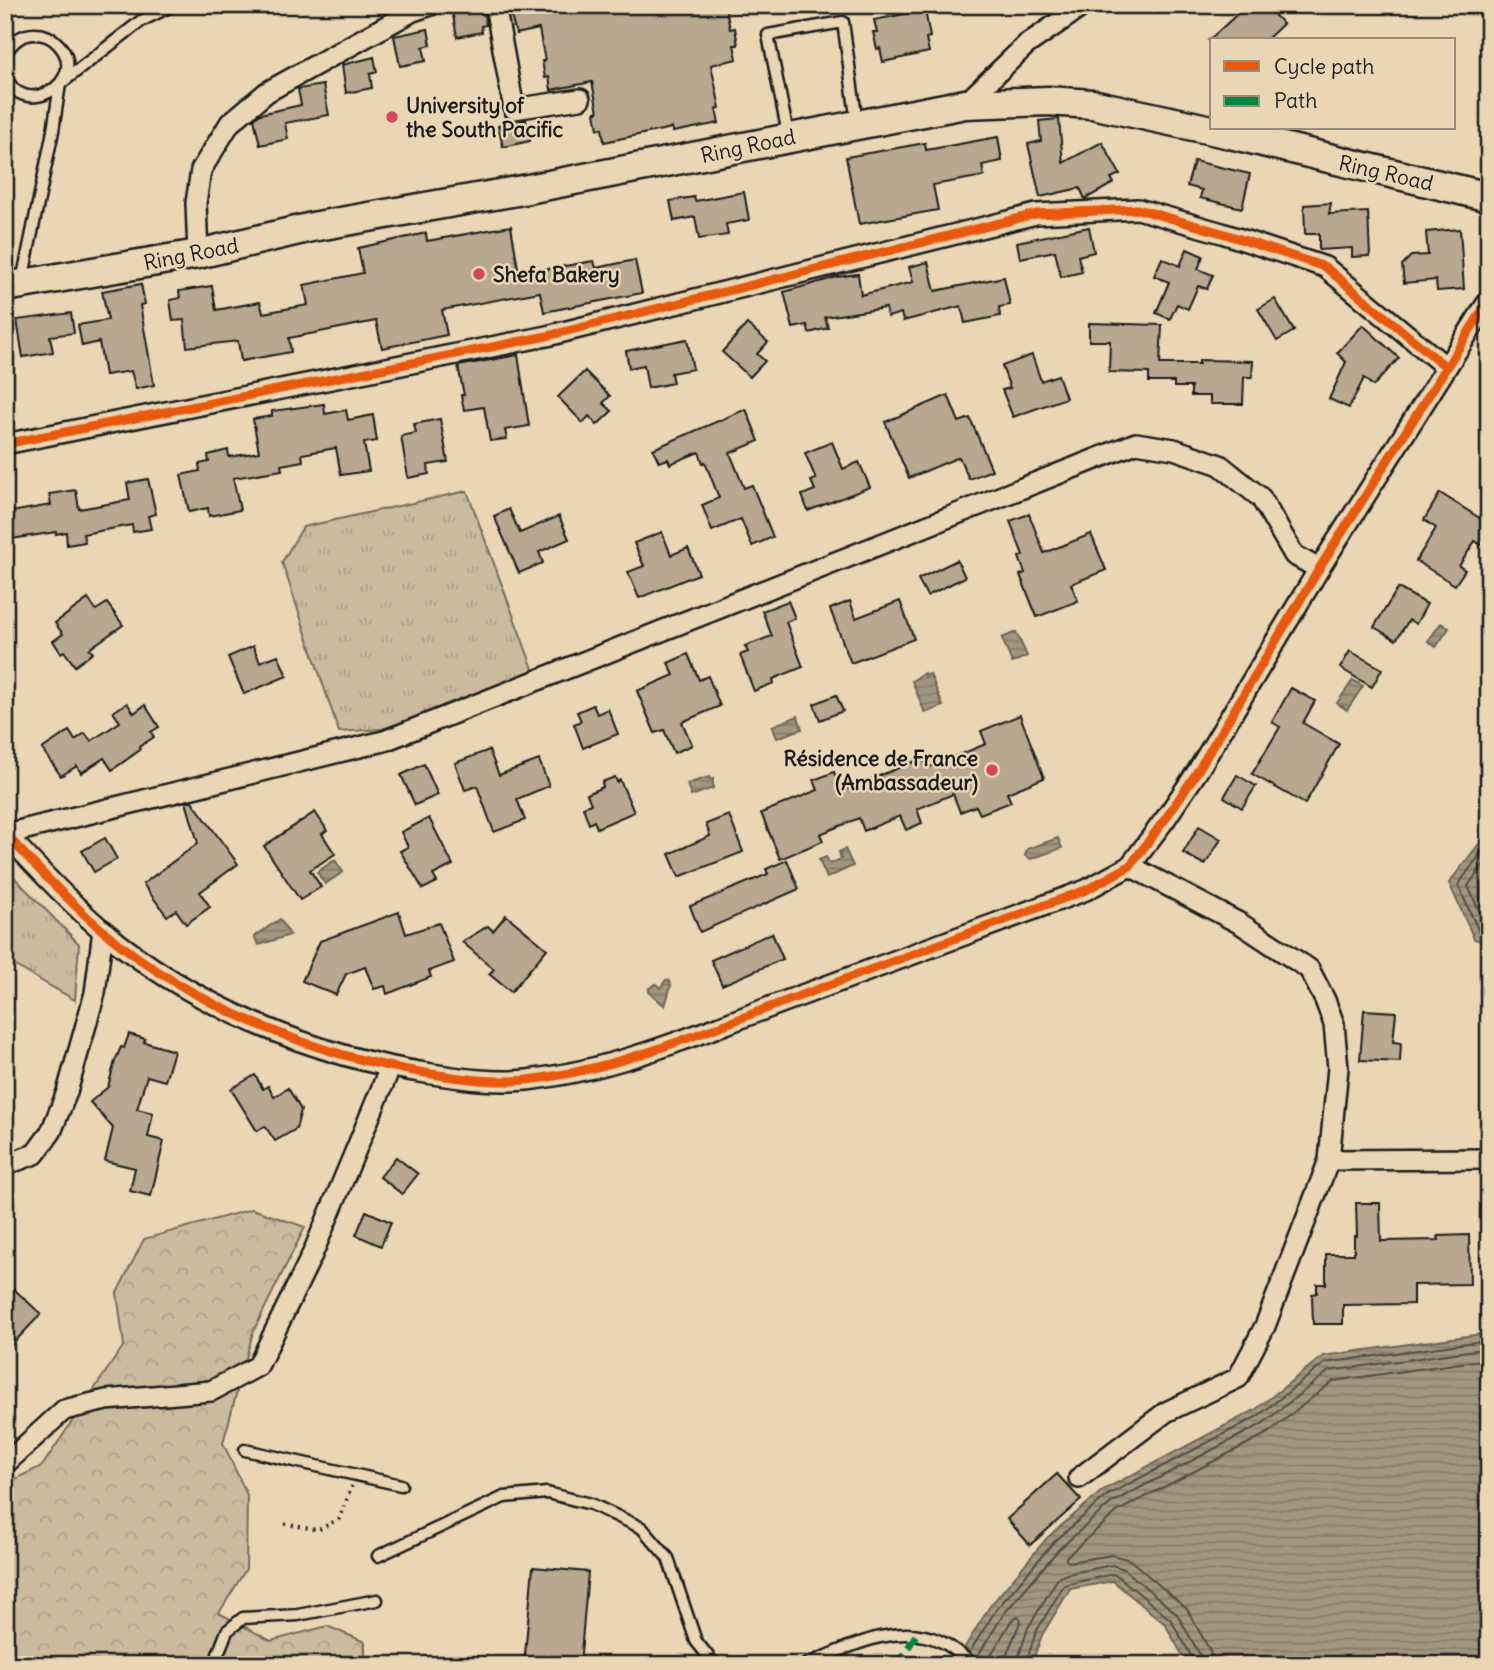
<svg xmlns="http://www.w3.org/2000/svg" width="1494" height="1670" font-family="Delius,sans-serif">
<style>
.grass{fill:url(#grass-tufts);stroke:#746c5d;stroke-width:2}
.forest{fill:url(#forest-crowns);stroke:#746c5d;stroke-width:2}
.water{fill:url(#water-rules);stroke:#6d6558;stroke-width:2}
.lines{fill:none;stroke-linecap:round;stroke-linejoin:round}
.shore{stroke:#524d44;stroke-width:2}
.building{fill:#b7a88f;stroke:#1c1c1c;stroke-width:2}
.lane-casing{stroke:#1c1c1c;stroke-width:15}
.street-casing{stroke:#1c1c1c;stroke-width:24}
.secondary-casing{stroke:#1c1c1c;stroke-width:33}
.path{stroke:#1c1c1c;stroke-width:3.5;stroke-dasharray:2 5;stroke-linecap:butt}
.lane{stroke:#e9d6b4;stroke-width:10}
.street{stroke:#e9d6b4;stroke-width:19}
.secondary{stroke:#e9d6b4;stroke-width:28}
.quiet{stroke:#00873e;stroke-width:7;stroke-dasharray:14 7;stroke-linecap:butt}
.cycleway-casing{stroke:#e9d6b4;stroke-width:13}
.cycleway{stroke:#e8590c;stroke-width:9}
.poi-dot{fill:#d1495b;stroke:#e9d6b4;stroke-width:2.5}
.labels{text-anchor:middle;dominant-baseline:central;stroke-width:5;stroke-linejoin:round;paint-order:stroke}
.poi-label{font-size:21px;font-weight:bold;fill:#1c1c1c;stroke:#e9d6b4;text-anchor:start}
.street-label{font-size:21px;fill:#1c1c1c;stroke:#e9d6b4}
</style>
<defs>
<pattern id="grass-tufts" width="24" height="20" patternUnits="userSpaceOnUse" patternTransform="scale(1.75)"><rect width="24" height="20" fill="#cbbb9e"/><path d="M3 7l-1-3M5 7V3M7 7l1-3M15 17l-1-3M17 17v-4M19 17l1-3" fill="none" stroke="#aea088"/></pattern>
<pattern id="forest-crowns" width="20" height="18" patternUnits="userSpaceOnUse" patternTransform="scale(1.75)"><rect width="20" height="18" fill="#cbbb9e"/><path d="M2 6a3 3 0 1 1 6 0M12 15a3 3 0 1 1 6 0" fill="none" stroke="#aea088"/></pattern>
<pattern id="water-rules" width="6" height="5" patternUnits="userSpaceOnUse" patternTransform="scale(1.75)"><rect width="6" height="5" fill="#a39680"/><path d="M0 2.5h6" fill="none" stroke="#847a68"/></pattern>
</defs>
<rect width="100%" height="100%" fill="#e9d6b4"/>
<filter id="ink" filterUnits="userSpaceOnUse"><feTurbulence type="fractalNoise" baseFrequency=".0143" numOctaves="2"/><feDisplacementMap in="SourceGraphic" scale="14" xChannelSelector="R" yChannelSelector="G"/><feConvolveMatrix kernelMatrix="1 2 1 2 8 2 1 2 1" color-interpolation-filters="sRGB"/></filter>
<g filter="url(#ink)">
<g class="grass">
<path d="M467,491l69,186 -154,52 -43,3 -57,-170 21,-35z"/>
<path d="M5,868l74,76 -4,56 -70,-40z"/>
</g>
<path class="forest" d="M252,1209l53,18 -52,105 -30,111 24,52 -1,74 -27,44 52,28 56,-15 38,16v23h-360v-181l37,-18 82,-121 -7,-52 27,-54z"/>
<g class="water">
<path d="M1441,623l8,5 -13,19 -8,-6z"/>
<path d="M1016,632l11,24 -15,7 -10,-25z"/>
<path d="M924,673l1,3 5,-2 13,32 -18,7 -13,-32z"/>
<path d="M1353,680l10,6 -16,24 -10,-7z"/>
<path d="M798,716l4,13 -25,9 -5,-12z"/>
<path d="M709,777l1,3 3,-1v9l-22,8 -4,-12z"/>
<path d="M1489,831v112l-15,-4 -25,-56z"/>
<path d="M1058,838l4,10 -31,11 -6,-3 2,-7z"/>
<path d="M845,849l8,17 -26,12 -8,-18 7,-3 4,7 11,-5 -2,-7z"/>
<path d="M335,860l8,12 -18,12 -8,-12z"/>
<path d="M280,919l10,16 -31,10 -5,-8z"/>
<path d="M666,980l4,1 1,4 -6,21 -16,-14v-4l7,-4 4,4z"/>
<path d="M1489,1333v332h-301l-23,-41 -52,-43 -43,8 -28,46 -11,30h-77l36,-59 57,-68 56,-48 152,-80 68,-54z"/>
</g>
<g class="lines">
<g class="shore">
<path d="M1489,842l-31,43 21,47 10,4"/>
<path d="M1489,857l-21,29 17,38 4,3"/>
<path d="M969,1653l27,-43 56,-66 54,-48 152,-80 67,-53 164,-23"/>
<path d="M976,1659l27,-44 55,-65 53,-47 151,-79 67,-53 160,-23"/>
<path d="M985,1665l26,-44 7,-5 3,4 -14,34 -1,11"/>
<path d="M1016,1665l12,-37 30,-50 9,-4 45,-9 12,4 53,45 23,41 2,10"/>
<path d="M1025,1665l11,-33 28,-47 49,-11 5,2 53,44 22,39v6"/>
<path d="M1213,1665l-3,-14 -23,-42 -57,-49 -18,-5 -43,7 -3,-2v-3l52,-46 150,-78 65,-52 156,-22"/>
</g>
</g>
<g class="building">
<path d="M451,5h32l3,20 -5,1 1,6 -25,5z"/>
<path d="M508,5h217l5,24 5,-1 3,17h-4l3,14 -26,6 9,43 -4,1 3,14 -46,9 -1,-4 -68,14 -2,-14 -4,1 -3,-17h3l-6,-30 -41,8 -2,-13 -4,1 -3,-17h3l-6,-32 -23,5z"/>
<path d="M1247,5h18l18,19 -17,16h-57z"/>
<path d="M925,10l5,27 -4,1 3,14 -46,10 -3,-14 -3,1 -4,-17h4l-3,-12z"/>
<path d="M428,29l3,16 -8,2 3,14 -26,5 -6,-30z"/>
<path d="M374,57l3,15 -7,2 2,14 -26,5 -4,-28z"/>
<path d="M323,85l6,30 -44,8 3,16 -28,6 -6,-26 6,-5 41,-9 -3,-16z"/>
<path d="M1059,119l4,44 39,-21 18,32 -9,4 3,5 -29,16 -5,-11 -40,9 -12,-53 13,-3 -2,-20z"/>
<path d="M526,120l4,21 -27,6 -5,-21z"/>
<path d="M998,137l4,24 -20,4 2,11 -51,9 5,25 -79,14 -13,-67 79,-14 1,7z"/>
<path d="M1194,161l56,13 -8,34 -42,-10 2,-8 -15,-4z"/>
<path d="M744,192l5,28 -23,4 2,11 -29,4 -4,-22 -21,4 -4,-20 24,-4 1,4z"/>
<path d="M1331,203l-2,11 39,-2 2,44 -18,1v-9l-33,2v-16h-14l-1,-29z"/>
<path d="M511,226l8,48 75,-13 2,7 39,-8 7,33 -98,19 -4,-20 -98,18 5,25 -65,13 -6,-27 -87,17 2,14 -50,9 -3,-20 -51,6 -3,-27 -11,1 -3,-21 10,-2 -1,-7 33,-5 4,24 44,-8 3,11 45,-8 -4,-20 59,-12 -5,-25 68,-15 1,8z"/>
<path d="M1089,227l5,25 -16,4 4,16 -21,5 -6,-26 -35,7 -3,-16z"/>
<path d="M1460,229l4,60 -27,2 -1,-11 -32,3 -2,-18 9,-9 17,-1 -2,-23z"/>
<path d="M1187,249l16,7 -5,13 15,6 -6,14 -9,-3 -10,23 -11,-5 -7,15 -14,-6 13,-31 -15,-6 8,-18 18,8z"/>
<path d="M928,262l7,29 69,-14 6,28 -11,2 1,9 -35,7 -4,-17 -58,15 -2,-8 -13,4 -2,-9 -61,9 3,11 -19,5 -2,-8 -14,3 -9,-36 53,-15 21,-3 3,21 52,-13 -4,-15z"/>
<path d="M141,284l4,20 -5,1 14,80 -18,4 -5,-18 -26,4 -6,-33 -17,4 -4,-21 30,-5 -6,-29z"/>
<path d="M1275,299l19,32 -17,10 -19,-32z"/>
<path d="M71,313l3,20 -24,3 3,16 -30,5 -6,-37z"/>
<path d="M1089,323l73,2 -2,39h39v-4l54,1 -1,16h-8l-1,27h-33v-8h-19v-9h-17v-5h-25v-9l-40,-1 1,-31h-21z"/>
<path d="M747,324l21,18 -11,12 8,7 -15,16 -28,-25z"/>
<path d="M1363,325l36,33 -26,28 -9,-8 -15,30 -20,-9 17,-37 -9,-9z"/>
<path d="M687,339l6,30 -22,4 2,10 -25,5 -4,-23 -15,3 -3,-17z"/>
<path d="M518,355l11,71 -24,4 2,9 -17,2 -6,-34 -20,3 -3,-15h3l-6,-29z"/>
<path d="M1032,355l9,26 17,-6 8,23 -53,19 -11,-27 8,-2 -8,-22z"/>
<path d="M585,371l25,25 -7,7 9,8 -15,14 -8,-9 -6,7 -25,-26z"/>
<path d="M948,395l11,27 11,-4 22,52 -23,9 -10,-22 -50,21 -24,-56z"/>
<path d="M324,404l1,10 21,-4 2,10 25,-5 4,26 -13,2 5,28 -28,4 -5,-27 -34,6 1,7 -22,4 1,5 -49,8 7,32 -31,6 -1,-8 -19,4 -8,-37 19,-4 -1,-7 10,-2 -1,-7 20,-5 1,7 30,-5 -6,-33 19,-3v-5z"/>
<path d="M746,409l13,32 -29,12 14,35 8,-3 21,52 -21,9 -11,-27 -29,12 -10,-26 17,-7 -14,-36 -2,1 -4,-11 -29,12 -2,-5 -9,3 -6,-13z"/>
<path d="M440,419l8,43 -20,3 1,9 -21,4 -7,-42 15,-3 -2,-9z"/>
<path d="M832,442l11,27 16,-7 11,25 -62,24 -6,-16 13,-5 -4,-9 5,-2 -11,-26z"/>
<path d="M148,479l8,35 -8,2 3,13 -18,3 -1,-7 -49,9 2,8 -18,3 -1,-13 -10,2v-2l-51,8v-27l46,-8 -2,-11 27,-4 3,19 51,-9 -3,-17z"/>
<path d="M1440,493l49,31v9l-8,12 -6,-4 -16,25 6,4 -10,15 -39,-24 20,-33 -12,-8z"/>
<path d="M509,509l11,24 39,-17 10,23 -30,13 4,11 -24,10 -25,-57z"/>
<path d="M1029,514l15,39 47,-19 15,36 -35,14 7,17 -41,16 -17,-42 5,-2 -6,-16 4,-2 -13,-34z"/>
<path d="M662,532l9,23 17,-7 11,26 -60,24 -11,-26 16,-6 -10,-23z"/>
<path d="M957,560l8,17 -38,19 -9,-17z"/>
<path d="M1398,588l29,16 -11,20 -7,-4 -13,20 -22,-13z"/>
<path d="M88,599l8,11 11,-7 16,22 -34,24 4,4 -18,13 -11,-15 -3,2 -8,-12 10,-7 -8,-11z"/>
<path d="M788,601l7,17 -9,4 17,45 -30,12 1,4 -20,8 -14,-36 8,-3 -3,-6 27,-10 -10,-25z"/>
<path d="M850,601l6,17 44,-17 14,38 -63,24 -21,-54z"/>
<path d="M253,646l7,16 18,-7 9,21 -43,18 -16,-37z"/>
<path d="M1350,651l32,18 -10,18 -32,-19z"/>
<path d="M688,654l11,26 9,-4 12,30 -38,16 10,23 -18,8 -10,-23 -9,3 -18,-42 37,-16 -6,-12z"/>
<path d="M1291,688l24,13 -12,22 36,21 -34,60 -53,-30 28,-47 -8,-5z"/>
<path d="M836,695l7,16 -23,9 -6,-16z"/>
<path d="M127,703l7,10 11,-8 14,22 -8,5 3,5 -15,10 1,3 -28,20 -8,-12 -23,15 -4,-7 -16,10 -19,-27 27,-18 6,9 10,-7 6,8 29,-19 -7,-10z"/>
<path d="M593,705l4,9 11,-5 10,25 -35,14 -9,-24 7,-3 -4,-9z"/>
<path d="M1020,715l24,63 -37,15 4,9 -31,12 -4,-8 -16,6 -7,-18 -36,15 5,14 -16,7 -6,-14 -36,15 -5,-13 -39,16 3,7 -43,18 -19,-46 57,-23 -4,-10 20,-8 8,19 81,-33 4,10 59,-24 -5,-13z"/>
<path d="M489,750l10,25 40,-15 10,26 -32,13 8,21 -31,12 -17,-46 -12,4 -10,-27z"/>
<path d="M424,764l14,31 -23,10 -14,-30z"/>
<path d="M1237,775l19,11 -14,22 -18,-11z"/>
<path d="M615,777l2,5 3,-2 14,32 -37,16 -3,-7 -5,3 -6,-17 8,-3 -4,-10 16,-7 -1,-5z"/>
<path d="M192,801l46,63 -38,28 10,15 -24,17 -10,-14 -9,6 -24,-32 55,-41 -12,-41z"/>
<path d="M315,812l12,18 -5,4 13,20 -25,16 11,17 -21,13 -36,-54z"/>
<path d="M729,815l14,37 -64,25 -10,-23 41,-18 -4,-12z"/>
<path d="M429,818l24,47 -20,10 4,7 -14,7 -23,-38 8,-4 -7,-15z"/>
<path d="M1199,826l22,13 -16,26 -22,-12z"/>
<path d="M105,838l12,21 -23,13 -12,-21z"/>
<path d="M787,860l12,29 -99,43 -10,-26 78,-32 -2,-5z"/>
<path d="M399,912l7,22 33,-11 15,39 -25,9 2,6 -44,17 -2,-8 -11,3 -9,-22 -19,7 -10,21 -34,-14 18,-40z"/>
<path d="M506,915l41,34 -36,43 -22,-18 5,-5 -32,-27 26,-16 5,5z"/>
<path d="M772,933l11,26 -61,26 -11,-25z"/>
<path d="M1364,1010l32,2 -3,30 8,1 -1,19 -40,-2z"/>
<path d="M129,1034l16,5 -1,3 30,9 -9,30 -18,-5 -10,33 16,4 -5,24 16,4 -13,55 -21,-5 5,-23 -30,-7 8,-33 -23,-26 18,-15 7,-26 6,-14 3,1z"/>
<path d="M255,1075l8,14 5,-3 6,11 14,-9 13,22 -5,19 -21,12 -10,-15 -8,5 -26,-42z"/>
<path d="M396,1157l22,17 -16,20 -22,-17z"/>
<path d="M1356,1203h24l1,38 58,-1 -1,-4 31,-1 1,49 -57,1v19l-70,1v19h-30l-1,-30 5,-1v-9h9v-30h28v-18h3z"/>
<path d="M366,1211l25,11 -10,24 -25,-11z"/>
<path d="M5,1281l36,33 -36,38z"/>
<path d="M1057,1474l24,26 -51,45 -23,-26z"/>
<path d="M533,1567l55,5 -8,93h-56z"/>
</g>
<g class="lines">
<g class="lane-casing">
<g id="lane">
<path d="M5,55c6,-12 15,-21 30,-21 9,0 18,4 24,11 32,36 -38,78 -54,29"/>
<path d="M788,134l-20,-99 75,-13 14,101"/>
<path d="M22,281l31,-150 7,-47 81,-63 32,-16"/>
<path d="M245,1450l156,35"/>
<path d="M378,1556l126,-59 43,-4 44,11 51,24 26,30 28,83 19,24"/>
<path d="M220,1665l-2,-11 9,-23 16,-13 55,-3 79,-15"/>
<path d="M805,1665c41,-17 93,-45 137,-23 11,5 22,16 32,23"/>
</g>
</g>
<g class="street-casing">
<g id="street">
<path d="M495,5l19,104 66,-10"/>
<path d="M965,104l61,-59 58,-40"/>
<path d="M198,254l-2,-51 5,-33 29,-47 37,-31 146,-81 18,-6"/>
<path d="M5,444l542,-108 489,-122 102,-5 84,24 103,34 121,100"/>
<path d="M5,833c31,34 63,68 97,97 90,76 214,127 330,144 32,5 63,9 95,6 88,-10 169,-45 251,-76 103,-38 205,-76 308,-114l44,-24 36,-48 31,-46 122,-203 170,-269"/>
<path d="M6,834l378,-93 752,-298 38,6 46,16 41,33 33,57 25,14"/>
<path d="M1329,1160l160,-1"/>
<path d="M5,1165l30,-11 16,-22 16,-40 28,-99 8,-63"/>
<path d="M5,1464l59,-54 42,-10 105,-9 47,-25 54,-111 78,-187"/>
<path d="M1079,1478l87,-66 72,-34 27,-52 64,-166 9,-92 -4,-44 -9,-24 -16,-31 -68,-45 -111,-58"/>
</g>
</g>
<g class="secondary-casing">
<path id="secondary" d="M5,287l193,-33 114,-27 216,-38 437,-85 83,-3 44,3 138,30 259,63"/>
</g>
<path class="path" d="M285,1524l33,6 21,-11 13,-33"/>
<use href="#lane" class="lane"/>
<use href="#street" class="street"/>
<use href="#secondary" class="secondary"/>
<path class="quiet" d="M897,1665l19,-30"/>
<g class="cycleway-casing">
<g id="cycleway">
<path d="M5,444l542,-108 489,-122 102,-5 84,24 103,34 121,100"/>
<path d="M5,833c31,34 63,68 97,97 90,76 214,127 330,144 32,5 63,9 95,6 88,-10 169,-45 251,-76 103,-38 205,-76 308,-114l44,-24 36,-48 31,-46 122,-203 170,-269"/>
</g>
</g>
<use href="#cycleway" class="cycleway"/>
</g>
</g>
<g class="poi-dot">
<circle cx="392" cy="117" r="7"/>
<circle cx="479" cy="274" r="7"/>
<circle cx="992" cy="770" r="7"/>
</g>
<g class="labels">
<g class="poi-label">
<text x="406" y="105">University of<tspan x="406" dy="24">the South Pacific</tspan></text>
<text x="493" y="274">Shefa Bakery</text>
<text x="978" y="758" text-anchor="end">Résidence de France<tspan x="978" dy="24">(Ambassadeur)</tspan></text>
</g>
<g class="street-label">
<text transform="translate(748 146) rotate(-12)">Ring Road</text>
<text transform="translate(1386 173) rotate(13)">Ring Road</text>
<text transform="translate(191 254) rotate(-11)">Ring Road</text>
</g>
</g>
<rect width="1494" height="1670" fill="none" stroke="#e9d6b4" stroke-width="28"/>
<rect x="14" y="14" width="1466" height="1642" fill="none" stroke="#1c1c1c" stroke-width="2.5" filter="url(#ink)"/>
<rect x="1210" y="38" width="245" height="91" fill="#e9d6b4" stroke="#978c77" stroke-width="2"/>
<rect x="1224" y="61" width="35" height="10" fill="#e8590c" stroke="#978c77" stroke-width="2"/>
<text x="1274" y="74" font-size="21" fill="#1c1c1c">Cycle path</text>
<rect x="1224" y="96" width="35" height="10" fill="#00873e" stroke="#978c77" stroke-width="2"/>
<text x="1274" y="108" font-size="21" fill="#1c1c1c">Path</text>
</svg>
